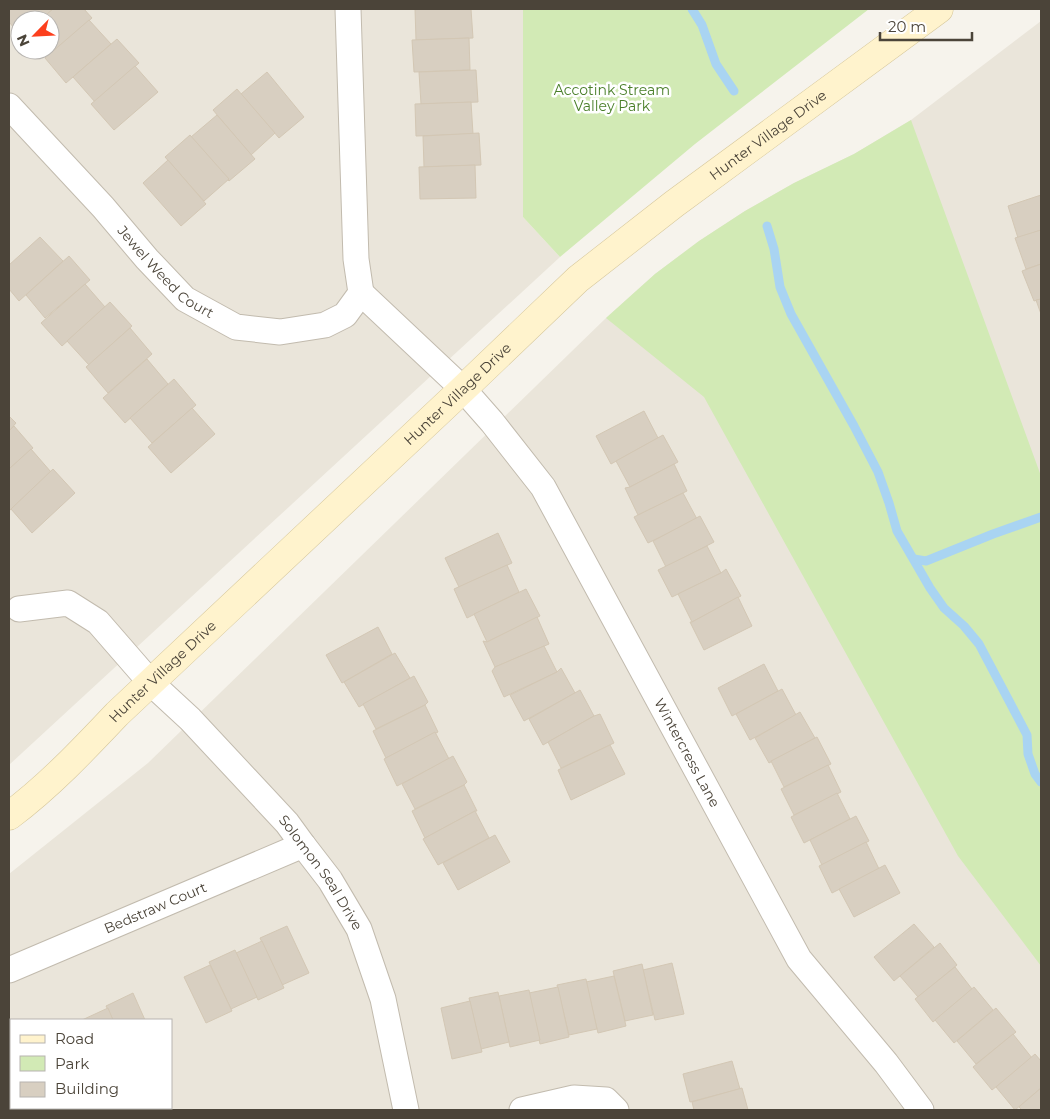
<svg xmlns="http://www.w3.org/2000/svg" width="1050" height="1119" font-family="Montserrat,sans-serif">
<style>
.residential{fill:#eae5da;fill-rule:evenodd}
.green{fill:#d2eab5}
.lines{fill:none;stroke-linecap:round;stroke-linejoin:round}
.stream{stroke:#a9d4f2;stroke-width:9}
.building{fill:#d8cfc1;stroke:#d3c7b4}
.street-casing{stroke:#c2bbae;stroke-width:27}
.secondary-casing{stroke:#d6c79b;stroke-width:29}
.street{stroke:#fff;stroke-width:25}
.secondary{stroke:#fff3cd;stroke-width:28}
.labels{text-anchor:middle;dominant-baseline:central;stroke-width:5;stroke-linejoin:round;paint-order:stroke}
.park-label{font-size:14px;fill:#4a7f2a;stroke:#fff}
.street-label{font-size:14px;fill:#4b4439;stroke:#fff}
</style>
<rect width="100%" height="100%" fill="#f6f3ec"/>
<g class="residential">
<path d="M9,9h514v208l37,40 -551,508zM20,20h30v30h-30z"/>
<path d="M1041,21v1089h-1032v-236l139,-111 458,-445 49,-44 44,-33 46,-30 49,-28 60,-29 57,-34zM11,1020h160v88h-160z"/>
</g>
<g class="green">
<path d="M523,9h346l-174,135 -135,113 -37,-40z"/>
<path d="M911,120l130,356v490l-83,-110 -254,-459 -98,-79 49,-44 44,-33 46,-30 49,-28 60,-29z"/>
</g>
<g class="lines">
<g class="stream">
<path d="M692,9l10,16 14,39 18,27"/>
<path d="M767,226l7,23 6,38 11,27 63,112 24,46 11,31 8,28 33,57 14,20 20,18 15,18 48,91 1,19 7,20 6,8"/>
<path d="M914,559l12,2 67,-27 48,-17"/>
</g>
</g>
<g class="building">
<path d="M9,9h44l-13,11h-20v15l-11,-13z"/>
<path d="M53,9h31l8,9 -44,38 -6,-6h8v-30h-10z"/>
<path d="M415,9h56l2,29 -57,2z"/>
<path d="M89,20l22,24 -45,39 -21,-25z"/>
<path d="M469,38l1,32 -56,2 -2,-32z"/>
<path d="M117,39l22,24 -44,39 -22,-25z"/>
<path d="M135,66l23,26 -44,38 -23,-26z"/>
<path d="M476,70l2,32 -57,2 -2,-32z"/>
<path d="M267,72l37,45 -25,21 -38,-44z"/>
<path d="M237,89l38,44 -24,22 -38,-45z"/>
<path d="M471,102l2,32 -57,2 -1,-32z"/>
<path d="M217,115l38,44 -26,22 -38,-44z"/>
<path d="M479,133l2,32 -57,2 -1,-31z"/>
<path d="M190,135l39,44 -25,22 -39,-44z"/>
<path d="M168,160l38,44 -25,22 -38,-43z"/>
<path d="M475,165l1,33 -56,1 -1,-32z"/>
<path d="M1041,195v35l-23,8 -10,-32z"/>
<path d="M1041,230v34l-15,5 -11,-31z"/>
<path d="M40,237l23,24 -44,40 -10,-12v-24z"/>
<path d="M69,256l21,24 -45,38 -19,-23z"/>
<path d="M1041,264v35l-7,2 -12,-30z"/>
<path d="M85,284l20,23 -43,39 -21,-23z"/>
<path d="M1041,299v15l-5,-14z"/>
<path d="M110,302l22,24 -43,39 -22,-24z"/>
<path d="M130,328l22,26 -44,39 -22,-26z"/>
<path d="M147,359l21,25 -43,39 -22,-25z"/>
<path d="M174,379l22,26 -44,38 -22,-25z"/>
<path d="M192,408l23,26 -44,39 -23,-26z"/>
<path d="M644,411l14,27 -47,26 -15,-28z"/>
<path d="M9,416l7,7 -7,8z"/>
<path d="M14,426l19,22 -24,21v-38z"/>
<path d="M663,435l15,27 -48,25 -14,-26z"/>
<path d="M31,449l20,23 -42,39v-42z"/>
<path d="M674,464l13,27 -49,24 -13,-27 5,-1z"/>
<path d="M53,469l22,24 -43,40 -21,-24z"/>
<path d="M683,493l14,26 -49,24 -14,-26z"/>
<path d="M700,516l14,26 -48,25 -13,-26z"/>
<path d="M498,533l14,30 -53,24 -14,-29z"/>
<path d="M707,546l14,27 -49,24 -14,-27z"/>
<path d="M507,565l12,27 -52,26 -13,-29z"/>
<path d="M726,569l15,27 -49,26 -14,-28 43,-21z"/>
<path d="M526,589l14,27 -53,26 -13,-28z"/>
<path d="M738,597l14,29 -48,24 -14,-28h2z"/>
<path d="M537,617l12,27 -54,23 -12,-26 4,1z"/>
<path d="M378,627l14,27 -50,29 -16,-28z"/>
<path d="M544,646l13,26 -53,25 -12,-26 3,-4z"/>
<path d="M395,653l15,25 -51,29 -15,-25z"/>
<path d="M764,664l14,27 -46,25 -14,-28z"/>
<path d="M561,668l14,25 -51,28 -14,-26 47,-23z"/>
<path d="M414,676l14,26 -3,3 -49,24 -13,-25z"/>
<path d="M782,689l14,26 -46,25 -14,-26z"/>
<path d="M580,690l14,26 -51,29 -14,-26z"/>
<path d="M425,705l13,27 -52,26 -13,-27z"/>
<path d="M800,712l15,26 -46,25 -14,-25z"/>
<path d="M600,714l14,29 -53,25 -13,-26 46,-26z"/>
<path d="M435,732l14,27 -52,27 -13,-27z"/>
<path d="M817,737l14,27 -47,23 -13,-26z"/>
<path d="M610,745l15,29 -54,26 -13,-30z"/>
<path d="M453,756l14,26 -3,3 -49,24 -13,-25z"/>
<path d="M828,765l13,27 -47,23 -13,-26z"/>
<path d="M464,785l13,26h-2l-50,27 -13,-27z"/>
<path d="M837,793l13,26 -46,24 -13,-26z"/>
<path d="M475,811l14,27 -51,27 -15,-26z"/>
<path d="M856,816l13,25 -47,24 -12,-25z"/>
<path d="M495,835l15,27 -52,28 -15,-27z"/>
<path d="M866,842l13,27 -47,24 -13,-27z"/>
<path d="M885,865l15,28 -46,24 -15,-28z"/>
<path d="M914,924l20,23 -40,34 -20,-24z"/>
<path d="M287,926l22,47 -27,12 -22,-47z"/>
<path d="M262,941l22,47 -26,12 -22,-47z"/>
<path d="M940,943l17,22 -39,32 -18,-21z"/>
<path d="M235,950l22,47 -26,12 -22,-47z"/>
<path d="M672,963l12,51 -29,6 -12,-50z"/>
<path d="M642,964l11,51 -28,6 -12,-50z"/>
<path d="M210,965l22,46 -26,12 -22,-46z"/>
<path d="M955,967l17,22 -39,33 -18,-23z"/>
<path d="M614,976l12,50 -28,7 -12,-51z"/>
<path d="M586,979l11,50 -28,6 -12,-50z"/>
<path d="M558,987l11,50 -29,7 -11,-51z"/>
<path d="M974,987l19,23 -39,33 -19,-23z"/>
<path d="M529,990l11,50 -30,7 -11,-51z"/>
<path d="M498,992l11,50 -28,7 -12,-51z"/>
<path d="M133,993l12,27h-32l-7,-14z"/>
<path d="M470,1001l12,51 -30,7 -11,-51z"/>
<path d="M108,1008l5,12h-31z"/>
<path d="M996,1008l20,24 -40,32 -19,-23z"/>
<path d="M1013,1034l19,24 -40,32 -19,-23z"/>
<path d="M11,1046v27l-2,-6v-19z"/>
<path d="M1035,1054l6,7v27l-26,22 -19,-23z"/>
<path d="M732,1061l8,28 -50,13 -7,-28z"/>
<path d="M742,1088l6,22h-54l-2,-8z"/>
<path d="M1041,1088v22h-19l-3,-3z"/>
</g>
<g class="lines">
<g class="street-casing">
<g id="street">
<path id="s1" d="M9,106l94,101 44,52 38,40 51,28 44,5 45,-7 20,-10 16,-22 -5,-34 -8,-250"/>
<path id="s2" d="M361,293l102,96 29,33 51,65 256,472 87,104 35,47"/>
<path id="s3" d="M19,609l49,-6 30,19 53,61 39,36 97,104 16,22 27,35 29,49 24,70 23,111"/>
<path id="s4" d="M9,970l294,-125"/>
<path d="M522,1110l52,-12 32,2 10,10"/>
</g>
</g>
<g class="secondary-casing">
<g id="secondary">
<path id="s5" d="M9,816c40,-30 74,-66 108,-102l346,-325 115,-110 96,-75 265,-195"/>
</g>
</g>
<use href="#street" class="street"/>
<use href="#secondary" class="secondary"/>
</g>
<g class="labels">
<g class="park-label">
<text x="612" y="90">Accotink Stream<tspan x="612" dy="16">Valley Park</tspan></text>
</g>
<g class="street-label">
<text stroke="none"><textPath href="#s5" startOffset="1021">Hunter Village Drive</textPath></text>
<text stroke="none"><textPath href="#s1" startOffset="229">Jewel Weed Court</textPath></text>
<text stroke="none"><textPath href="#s5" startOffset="616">Hunter Village Drive</textPath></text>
<text stroke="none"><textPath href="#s5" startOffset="211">Hunter Village Drive</textPath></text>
<text stroke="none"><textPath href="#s2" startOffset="569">Wintercress Lane</textPath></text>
<text stroke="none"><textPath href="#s3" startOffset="421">Solomon Seal Drive</textPath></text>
<text stroke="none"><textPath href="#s4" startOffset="159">Bedstraw Court</textPath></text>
</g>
</g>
<rect width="1050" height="1119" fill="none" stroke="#4b4439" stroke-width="20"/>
<rect x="10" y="1019" width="162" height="90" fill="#ffffff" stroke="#b7b4b0"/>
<rect x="20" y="1035" width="25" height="8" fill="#fff3cd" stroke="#b7b4b0"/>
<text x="55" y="1044" font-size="15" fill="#4b4439">Road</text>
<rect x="20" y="1056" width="25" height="15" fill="#d2eab5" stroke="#b7b4b0"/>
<text x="55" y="1069" font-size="15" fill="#4b4439">Park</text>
<rect x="20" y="1082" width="25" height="15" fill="#d8cfc1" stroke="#b7b4b0"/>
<text x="55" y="1094" font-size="15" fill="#4b4439">Building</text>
<g transform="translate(35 35) rotate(246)"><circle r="24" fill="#ffffff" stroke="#b7b4b0"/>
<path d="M0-4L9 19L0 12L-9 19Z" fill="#fc3f1d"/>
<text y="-8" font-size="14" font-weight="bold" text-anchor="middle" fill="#4b4439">N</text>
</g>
<path d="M880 32v8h92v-8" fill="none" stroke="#4b4439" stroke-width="2.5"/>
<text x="888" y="32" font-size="15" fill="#4b4439" stroke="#ffffff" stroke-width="4" paint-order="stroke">20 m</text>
</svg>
